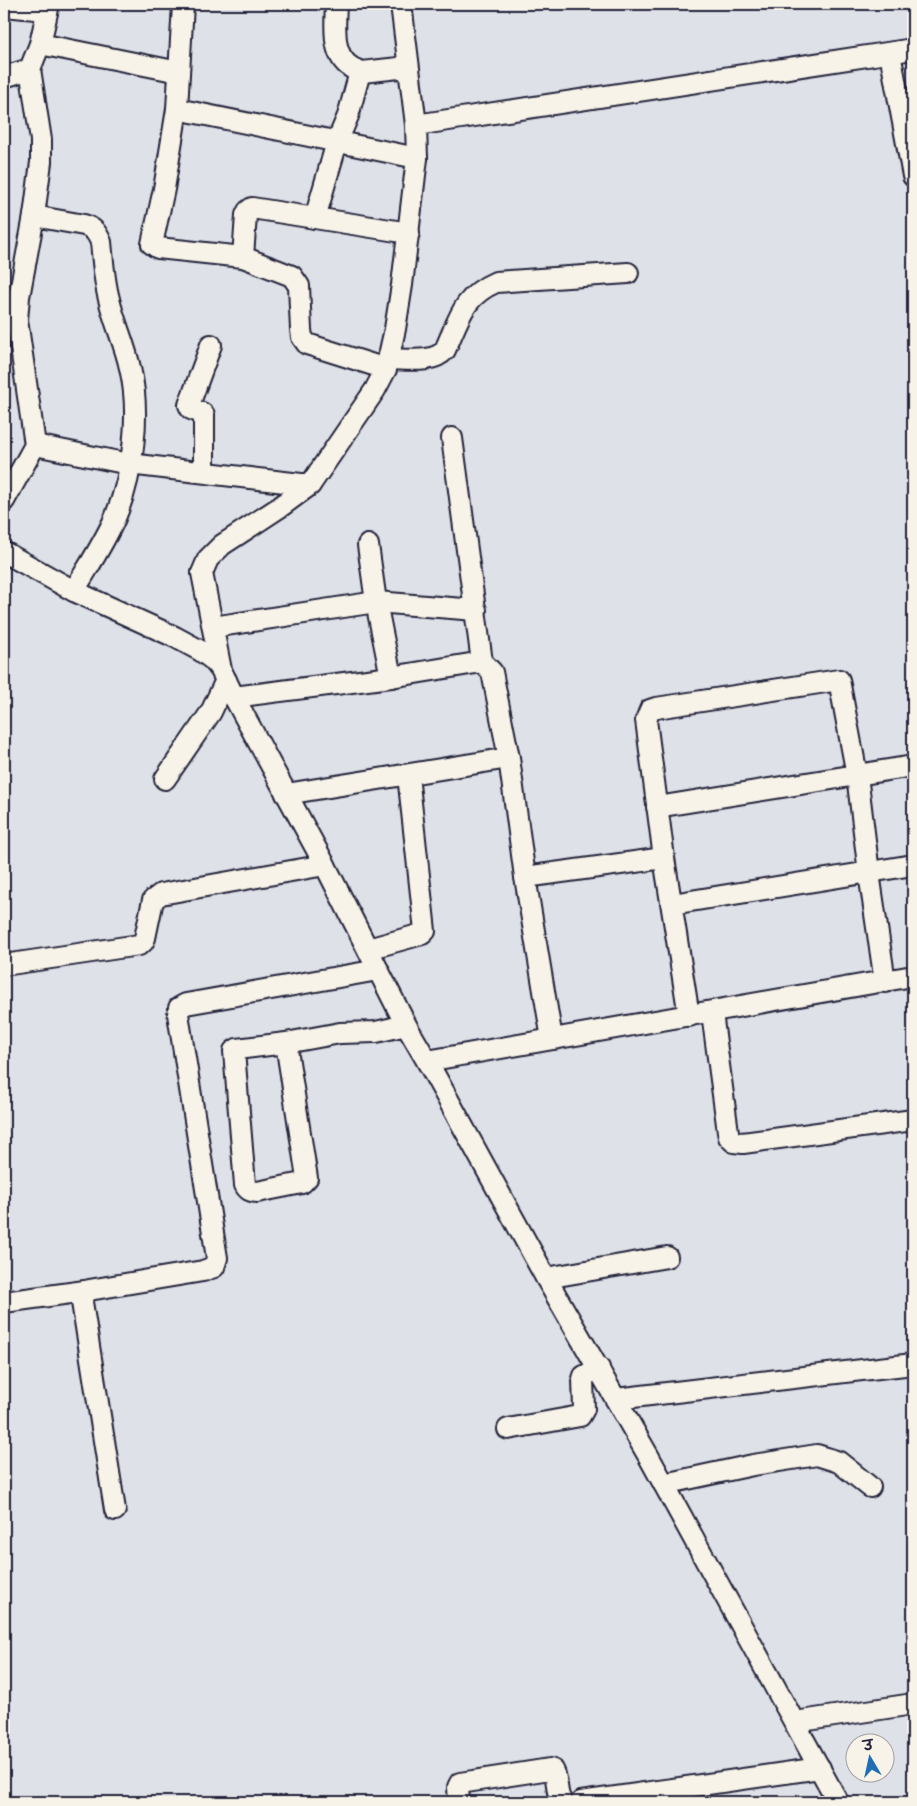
<svg xmlns="http://www.w3.org/2000/svg" width="917" height="1806" font-family="'Comic Neue','Playpen Sans Deva',sans-serif">
<style>
.lines{fill:none;stroke-linecap:round;stroke-linejoin:round}
.minor-casing{stroke:#22223b;stroke-width:24}
.minor{stroke:#f7f3e8;stroke-width:20}
</style>
<rect width="100%" height="100%" fill="#dee1e7"/>
<filter id="ink" filterUnits="userSpaceOnUse"><feTurbulence type="fractalNoise" baseFrequency=".02" numOctaves="2"/><feDisplacementMap in="SourceGraphic" scale="10" xChannelSelector="R" yChannelSelector="G"/><feConvolveMatrix kernelMatrix="1 2 1 2 8 2 1 2 1" color-interpolation-filters="sRGB"/></filter>
<g filter="url(#ink)">
<g class="lines">
<g class="minor-casing">
<g id="minor">
<path d="M49,4l-9,40 -10,25 11,71v22l-7,54 50,9c10,3 13,8 17,17 2,19 3,39 8,57 5,23 16,45 21,69 11,46 3,107 -15,150 -11,25 -27,49 -41,73"/>
<path d="M183,4l-6,105 -13,80 -12,55 6,4 85,9 49,19 7,10 2,44 1,7 5,7 79,25"/>
<path d="M336,4c-1,25 -6,60 26,68l46,-5"/>
<path d="M4,6l42,4"/>
<path d="M40,44l139,28"/>
<path d="M890,53l23,123"/>
<path d="M4,77l26,-8"/>
<path d="M177,109l240,49"/>
<path d="M416,125l497,-76"/>
<path d="M315,218l22,-76 11,-26 12,-44"/>
<path d="M243,257l3,-42 2,-4 4,-3 157,25"/>
<path d="M389,359c17,0 44,5 56,-9 14,-31 18,-54 51,-68l132,-9"/>
<path d="M452,438l30,224 10,10 17,86 16,119 27,162"/>
<path d="M35,445l94,19 181,21"/>
<path d="M204,472v-57l-2,-2 -11,-4 -2,-4 22,-60"/>
<path d="M4,501l31,-56 -18,-125 2,-23 15,-81"/>
<path d="M368,545l8,57 15,75"/>
<path d="M4,552l70,39 101,46 26,14 12,9 8,10 13,27 91,168 81,160 21,36 119,217 103,179 189,345"/>
<path d="M213,627l163,-25 100,8"/>
<path d="M221,670l-19,-97 6,-14 14,-14 58,-38 30,-22 65,-95 11,-21 9,-40 7,-44 15,-127 -1,-33 -15,-121"/>
<path d="M234,697l157,-20 91,-15"/>
<path d="M165,779l46,-67 15,-32"/>
<path d="M286,794l223,-36"/>
<path d="M657,807l256,-41"/>
<path d="M525,877l139,-19"/>
<path d="M672,904l241,-39"/>
<path d="M368,949l54,-15 3,-3 -17,-156"/>
<path d="M4,965l135,-20 4,-3 2,-4 8,-38 8,-6 164,-29"/>
<path d="M712,1013l16,119 1,5 5,5 9,1 170,-23"/>
<path d="M689,1016l-25,-158 -18,-138 4,-10 6,-2 183,-28 18,95 12,98 16,109"/>
<path d="M286,1043l21,135 -5,5 -45,9c-6,-1 -9,-1 -12,-7l-11,-134 3,-2 49,-6 54,-10 36,-1 30,-7"/>
<path d="M427,1061l486,-85"/>
<path d="M546,1278l121,-21"/>
<path d="M4,1302l81,-11"/>
<path d="M616,1399l297,-35"/>
<path d="M508,1429l72,-13 4,-7 -1,-30 1,-3 15,-8"/>
<path d="M664,1484l89,-19 64,-10 22,7 31,25"/>
<path d="M115,1510l-33,-208 1,-8 6,-4 114,-19 11,-4 3,-9 -39,-244 1,-6 7,-4 192,-34"/>
<path d="M795,1722l118,-18"/>
<path d="M459,1802l-1,-15 2,-4 90,-14 3,1c6,10 2,23 9,32"/>
<path d="M581,1802l239,-34"/>
</g>
</g>
<use href="#minor" class="minor"/>
</g>
</g>
<rect width="917" height="1806" fill="none" stroke="#f7f3e8" stroke-width="20"/>
<rect x="10" y="10" width="897" height="1786" fill="none" stroke="#22223b" stroke-width="2" filter="url(#ink)"/>
<g transform="translate(870 1758) rotate(351)"><circle r="24" fill="#f7f3e8" stroke="#a29fa3"/>
<path d="M0-4L9 19L0 12L-9 19Z" fill="#1f6fb2"/>
<text y="-8" font-size="14" font-weight="bold" text-anchor="middle" fill="#22223b">उ</text>
</g>
</svg>
